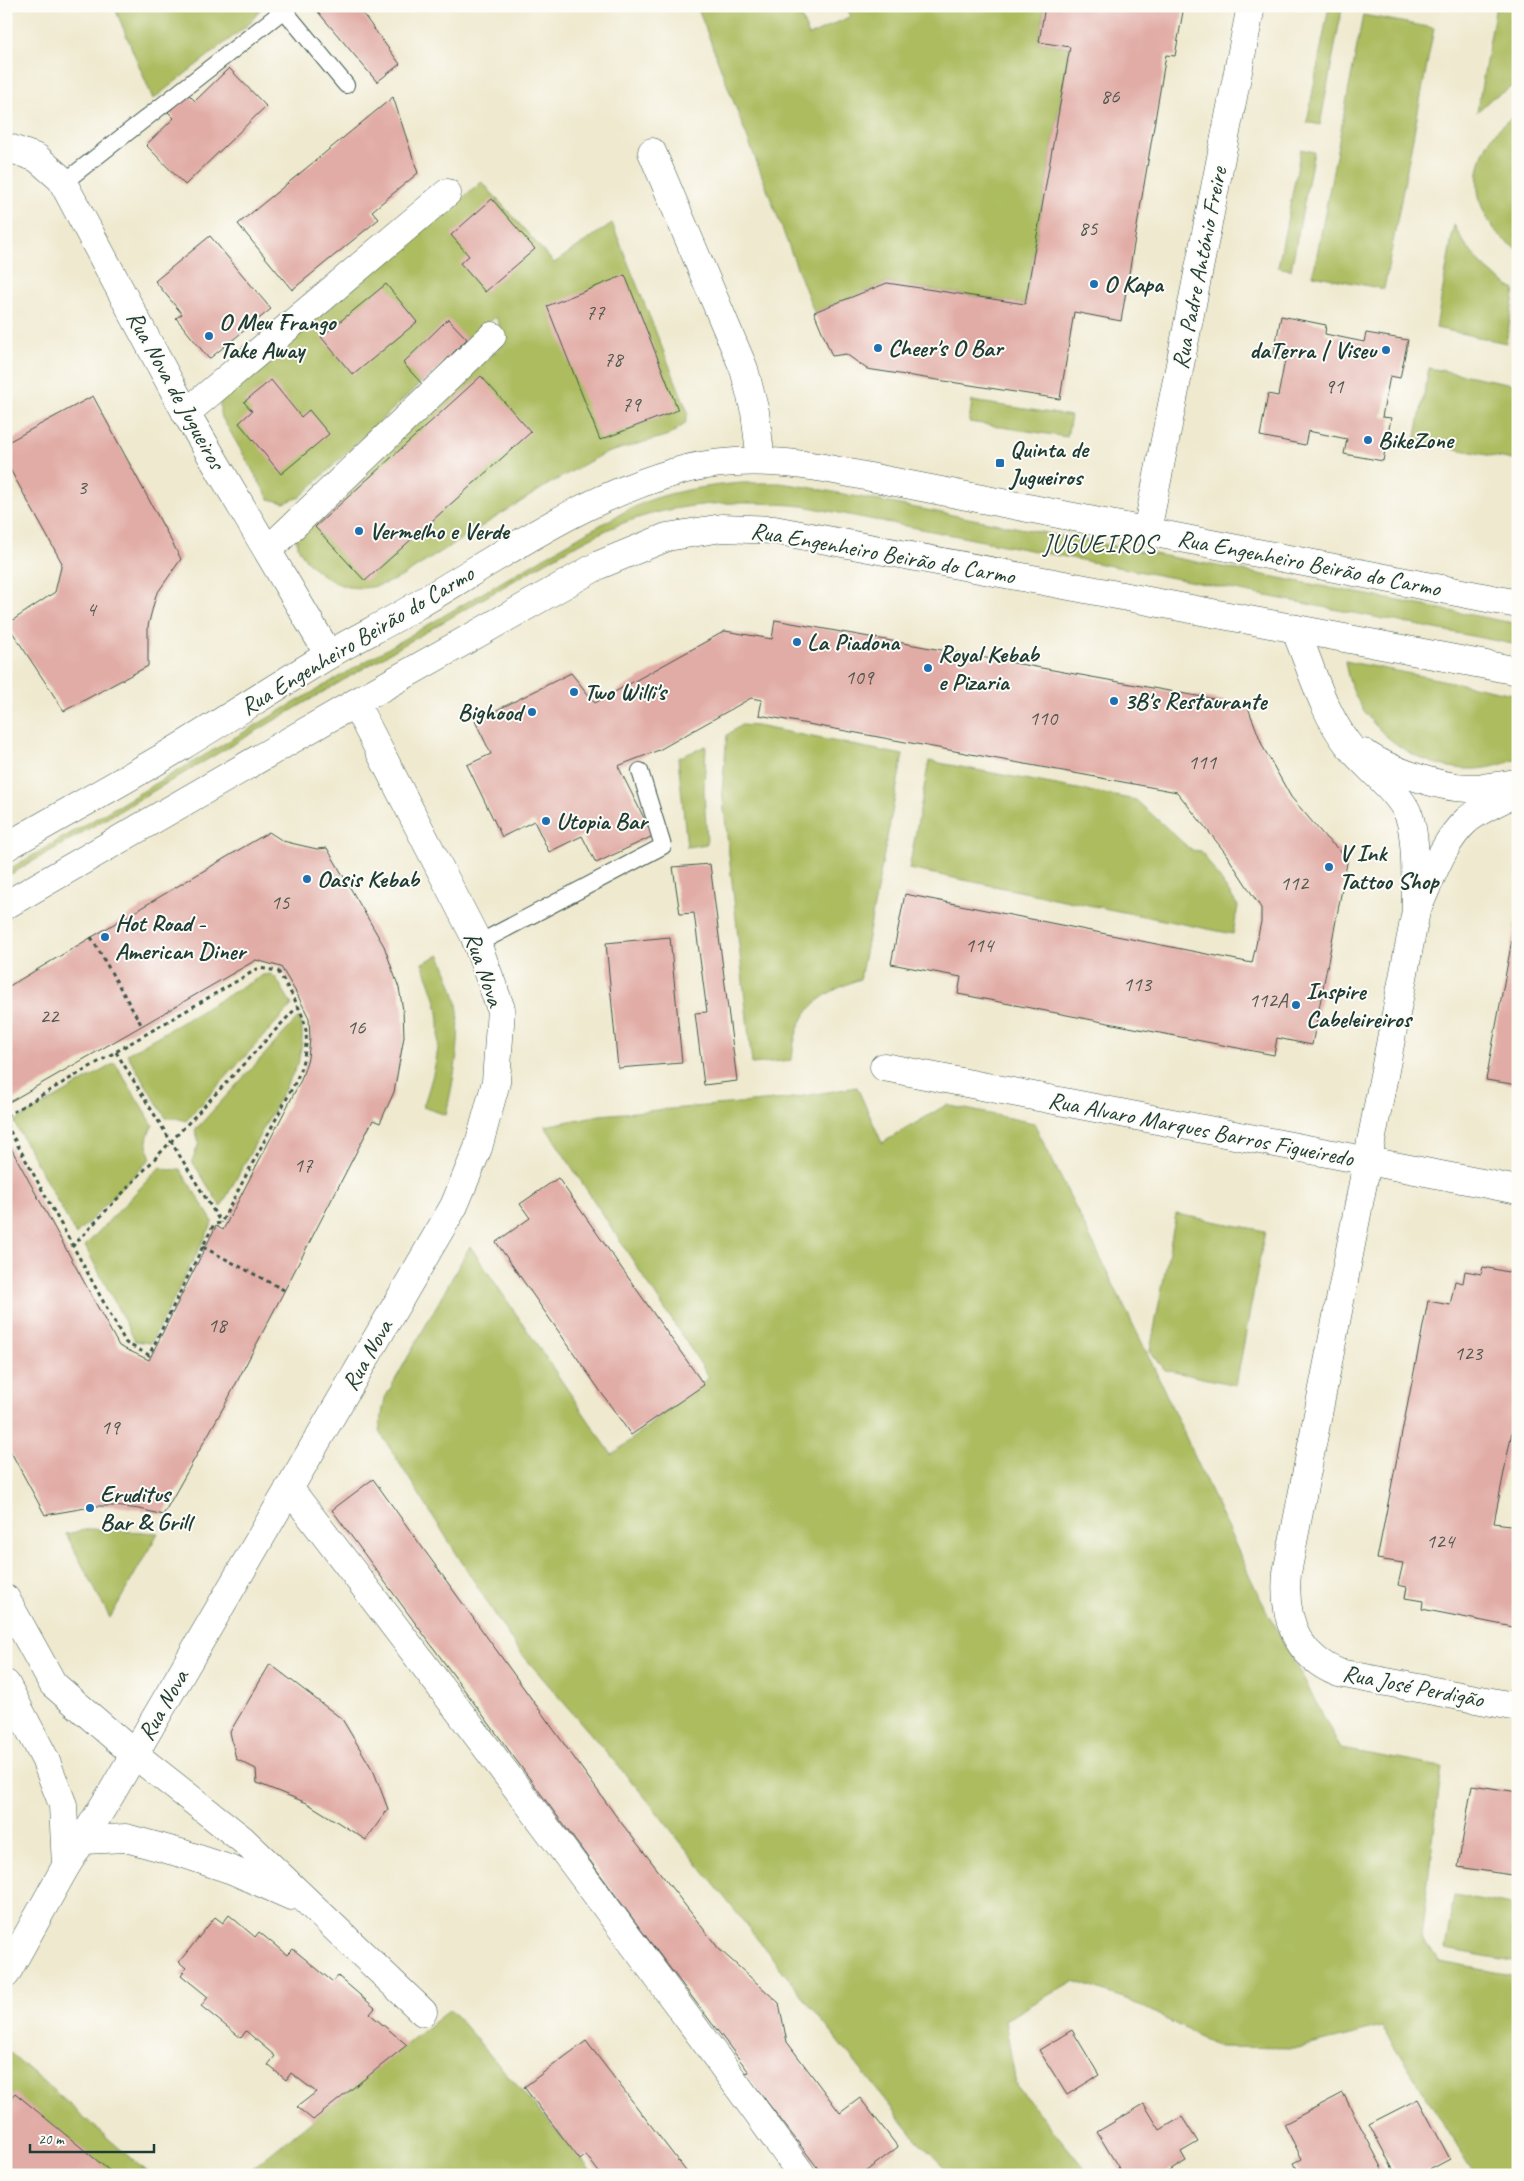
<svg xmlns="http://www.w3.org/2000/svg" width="1524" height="2181" font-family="Caveat,sans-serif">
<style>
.green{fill:#acbc5f;stroke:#667c4a}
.building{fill:#e1aca5}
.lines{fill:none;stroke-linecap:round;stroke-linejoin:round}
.service-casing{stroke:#3e574b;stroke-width:18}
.minor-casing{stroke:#3e574b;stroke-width:29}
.tertiary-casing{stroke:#3e574b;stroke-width:29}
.path{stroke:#3e574b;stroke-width:3;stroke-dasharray:4 4;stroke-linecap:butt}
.service{stroke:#fff;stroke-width:16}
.minor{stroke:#fff;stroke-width:28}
.tertiary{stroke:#fff;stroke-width:28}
.poi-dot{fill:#1f6fb2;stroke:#fdfcf7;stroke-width:2}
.labels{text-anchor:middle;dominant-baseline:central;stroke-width:4;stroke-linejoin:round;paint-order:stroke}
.number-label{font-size:21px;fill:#505950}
.street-label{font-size:24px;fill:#1f3d34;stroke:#fdfcf7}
.poi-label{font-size:24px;font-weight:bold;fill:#1f3d34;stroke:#fdfcf7;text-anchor:start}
.neighbourhood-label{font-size:25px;letter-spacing:1px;fill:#1f3d34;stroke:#fdfcf7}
</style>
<rect width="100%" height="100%" fill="#fdfcf7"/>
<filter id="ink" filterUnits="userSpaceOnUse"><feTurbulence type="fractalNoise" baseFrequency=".02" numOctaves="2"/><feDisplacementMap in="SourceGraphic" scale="10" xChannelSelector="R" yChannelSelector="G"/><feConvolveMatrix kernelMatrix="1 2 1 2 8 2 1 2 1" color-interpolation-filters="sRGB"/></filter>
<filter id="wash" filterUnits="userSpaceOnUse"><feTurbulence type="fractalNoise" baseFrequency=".0096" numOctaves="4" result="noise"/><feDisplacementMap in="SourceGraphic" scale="20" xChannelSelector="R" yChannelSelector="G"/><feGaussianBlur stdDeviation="1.12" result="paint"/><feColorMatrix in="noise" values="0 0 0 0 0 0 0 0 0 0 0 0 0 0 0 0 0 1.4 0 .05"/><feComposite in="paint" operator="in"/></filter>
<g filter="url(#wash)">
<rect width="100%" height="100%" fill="#efe9cf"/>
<g class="green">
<path d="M114,6h149l-14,18 -96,75z"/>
<path d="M697,6h100l12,30 42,-20 -6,-10h200l-6,36 31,5 -45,257 -138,-21 -73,29z"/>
<path d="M1329,6l13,3 -22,116 -13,-3z"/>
<path d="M1496,6l22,3v75l-26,14 -15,14z"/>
<path d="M1363,15l71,13 -50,261 -71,-14z"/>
<path d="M1518,114v135c-10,-4 -20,-14 -26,-23 -27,-38 -15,-89 26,-112z"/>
<path d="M1301,149l13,3 -23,118 -13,-3z"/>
<path d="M482,182l72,81 58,-40 76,189 -3,12 -16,11 -66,19 -54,30 -148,93c-18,8 -31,13 -52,10 -18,-2 -56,-30 -52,-51 1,-4 6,-9 9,-13l200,-181 -10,-25 -29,22 -167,158 -16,6 -15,-4 -49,-85v-12l6,-9z"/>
<path d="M1454,225c15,29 33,48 61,65l-9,53 -70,-15z"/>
<path d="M1429,368l89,17v76l-103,-20z"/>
<path d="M972,401l99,15 -4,21 -98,-15z"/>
<path d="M743,483h37l27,4 711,137v21l-715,-139c-63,-6 -125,-5 -185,19 -19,8 -37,18 -55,27l-557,325v-6l583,-340c23,-12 45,-26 70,-34 27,-8 56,-12 84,-14z"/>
<path d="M1345,661l173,34v64c-15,5 -29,10 -45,10 -62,1 -120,-47 -128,-108z"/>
<path d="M741,725l16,1 146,29 -43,224c-43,16 -65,33 -68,81l-40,4 -30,-273 5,-56z"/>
<path d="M706,746l-2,44 3,54 -20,3 -9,-89z"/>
<path d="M929,761l207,39 55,50 10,1 37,55 -5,28 -324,-65z"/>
<path d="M440,955c7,17 16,37 18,56 3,35 -5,70 -12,104l-23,-8c10,-30 21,-67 14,-100 -3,-15 -9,-30 -15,-44z"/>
<path d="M270,974l6,4 16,27 -106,116 -10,-3h-10l-39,-64 136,-79z"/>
<path d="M299,1017c6,16 2,32 -1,47l-77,143 -29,-46 7,-18 -4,-13z"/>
<path d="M115,1063l38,62c-7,12 -8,20 -2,33l-75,77 -62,-113z"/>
<path d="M857,1087l25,56 64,-38 88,18 114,232 110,239 83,155 101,18 -21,170 19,25 78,14v199h-42l-94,-148 -84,21 -79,-1 -87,-46 -59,-20 -68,39 11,65 74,90h-138l-37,-37 -271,-342 -129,-150 -136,-215 6,-33 85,-152 142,209 97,-78 -164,-251 55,-11 186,-16z"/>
<path d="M160,1167l9,3 11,-1 33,53 -62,121 -16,-2 -50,-95z"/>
<path d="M1176,1214l89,17 -29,154 -71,-15 -15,-19z"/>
<path d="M90,1529l68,4 -48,85 -44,-84z"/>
<path d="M1454,1895l64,11v56l-73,-13z"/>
<path d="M450,2009l145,166h-351z"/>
<path d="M6,2049l144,126h-144z"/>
</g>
<g id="blocks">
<g class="building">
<path d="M313,6h44l43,58 -23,18z"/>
<path d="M1045,6h139l-9,50 -9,-1 -45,266 -47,-9 -14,87 -193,-30 -21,-15 -14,2 -18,-44 73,-29 138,21 45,-257 -31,-5z"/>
<path d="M229,68l37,38 -81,79 -39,-40 28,-27 -6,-6 20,-18 7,7z"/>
<path d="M393,97l25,76 -46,38 7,8 -87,71 -54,-66z"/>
<path d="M492,199l43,50 -50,43 -25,-29 9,-7 -18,-21z"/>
<path d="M210,236l61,73 -62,50 -33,-41 6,-4 -27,-33z"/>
<path d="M625,275l53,135 -78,30 -53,-134z"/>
<path d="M386,284l31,38 -64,53 -32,-38z"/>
<path d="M1281,316l45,9 -1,9 39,8 2,-9 42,7 -8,38 -10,-2 -8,41 9,1 -8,43 -39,-7 3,-15 -39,-8 -3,14 -45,-9 8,-42 10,2 7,-36 -12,-2z"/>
<path d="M448,319l19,20 -45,45 -19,-21z"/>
<path d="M481,376l50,56 -166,149 -50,-54z"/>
<path d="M271,380l30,37 8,-7 20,24 -48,40 -42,-51 13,-12 -8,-9z"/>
<path d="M93,396l88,163 -25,36 -8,31v40l-84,45 -57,-87 48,-32 7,-29 -56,-101v-19z"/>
<path d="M775,620l472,85 16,42 28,50 35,41 22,20 -36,187 -35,-7 -3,17 -316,-61 3,-17 -70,-13 14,-70 347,69 9,-41v-14l-37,-57 -47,-59 -418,-77 3,-15 -11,-2 -92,52 -41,16 35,70 -57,27 -14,-27 -33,16 -15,-31 -32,16 -35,-72 24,-11 -16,-33 96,-48 24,30 130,-72 47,8z"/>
<path d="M269,832l14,9 12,3 22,5 10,-1 57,98 15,42 4,22 1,27 -10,55 -14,31 -7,-3 -146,281 -64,114 -23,-6 -26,-3h-17l-52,9 -39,-72v-304l113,207 30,14 67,-134 7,4 78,-150 7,-22 2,-20 -1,-20 -12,-24 -16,-27 -25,-7 -250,144v-116z"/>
<path d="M710,864l27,217 -33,4 -9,-72 12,-1 -13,-99 -14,1 -7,-47z"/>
<path d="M1517,913h1v172l-32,-5z"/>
<path d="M670,937l12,126 -64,5 -12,-125z"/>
<path d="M558,1178l146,207 -73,50 -135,-193 34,-24 -10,-14z"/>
<path d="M1483,1267l35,7v127l-24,122 24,3v102l-96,-19 1,-8 -18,-3 2,-11 -9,-2 5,-22 -26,-4 51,-258 22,4 5,-24 8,2 2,-12 16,3z"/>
<path d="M373,1479l243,337 103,133 60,54 8,39 53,71 20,-15 38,49 -37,28h-38l-78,-102 4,-1 -105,-138 -312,-424z"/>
<path d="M270,1664l72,55 32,53 14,37 -22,31 -59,-37 -50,-20 -1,-14 -20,-10 -6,-27z"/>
<path d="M1472,1785l46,7v84l-60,-9z"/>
<path d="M229,1915l26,22 4,-5 28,23 6,-6 40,33 5,-6 37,32 -5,6 37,31 -94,75 -16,-13 19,-15 -25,-19 -5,7 -18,-15 7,-9 -29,-25 -5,7 -40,-32 7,-9 -27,-22 5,-7 -7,-6 36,-45 8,6z"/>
<path d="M1072,2030l27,45 -32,20 -28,-45z"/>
<path d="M586,2041l103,134h-88l-15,-20 -6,5 -56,-73z"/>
<path d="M15,2093l96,79 -2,3h-103v-72z"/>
<path d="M1343,2093l43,82h-86l-6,-12 8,-4 -18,-35z"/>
<path d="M1418,2099l32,60 -30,16h-24l-27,-51z"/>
<path d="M1144,2104l16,26 22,-13 16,25 -17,10 5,9 -23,14h-40l-26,-43z"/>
</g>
</g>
</g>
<g filter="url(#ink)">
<use href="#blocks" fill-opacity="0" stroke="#3e574b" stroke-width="1"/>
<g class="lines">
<g class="service-casing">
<g id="service">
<path d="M63,183l221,-173 62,75"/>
<path d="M477,944l186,-98 -23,-75"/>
</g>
</g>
<g class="minor-casing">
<g id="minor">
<path d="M6,147l31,11 24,21 125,234 143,242"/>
<path d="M652,152l92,217 11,43 6,49"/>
<path d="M186,413l261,-220"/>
<path d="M1147,531l104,-525"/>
<path d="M268,550l224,-214"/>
<path d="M1295,629c16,38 27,81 52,114 17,23 52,47 62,73 8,23 6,69 7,95l-129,662c-4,44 8,83 52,100l179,34"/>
<path d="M1364,753c23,17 75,34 103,35 17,1 34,-3 51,-5"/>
<path d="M1418,907c13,-28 25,-66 49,-87 15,-12 34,-20 51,-28"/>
<path d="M884,1067l634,123"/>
<path d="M289,1488c174,227 346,455 513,687"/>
<path d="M6,1599l47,85 81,70 109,86 180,172"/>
<path d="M6,1684l39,75 18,46 3,61"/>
<path d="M83,1840l43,-2 58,16 48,16 59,26"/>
<path d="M6,1974l60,-108 45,-72 343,-588 24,-58 18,-66 5,-73 -27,-74 -119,-232"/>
</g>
</g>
<g class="tertiary-casing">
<g id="tertiary">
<path d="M6,847c59,-34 118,-66 176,-101 49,-30 97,-61 145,-90 29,-18 60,-32 89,-50 88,-52 170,-111 270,-137 45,-11 92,-9 138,-1l694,136"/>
<path d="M6,905l349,-202 244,-138 68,-28 55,-9 52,2 744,141"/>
</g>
</g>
<g class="path">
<path d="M91,937l51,89"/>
<path d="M116,1052l105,171"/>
<path d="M6,1116l253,-148 19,3c26,45 38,56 19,108l-76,144 -7,1 -65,131 -23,-12 -120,-219"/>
<path d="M72,1247l226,-241"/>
<path d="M203,1247l81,43"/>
</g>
<use href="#service" class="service"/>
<use href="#minor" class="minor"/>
<use href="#tertiary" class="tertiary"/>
</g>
</g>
<g class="poi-dot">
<circle cx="1094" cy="284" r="5"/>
<circle cx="209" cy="336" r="5"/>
<circle cx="878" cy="348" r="5"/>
<circle cx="1386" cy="350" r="5"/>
<circle cx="1368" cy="440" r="5"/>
<rect x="995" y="458" width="10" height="10" rx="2.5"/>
<circle cx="359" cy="531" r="5"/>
<circle cx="797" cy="642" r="5"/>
<circle cx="928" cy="668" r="5"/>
<circle cx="574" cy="692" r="5"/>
<circle cx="1114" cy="701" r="5"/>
<circle cx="532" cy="712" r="5"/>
<circle cx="546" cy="821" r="5"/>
<circle cx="1329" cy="867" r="5"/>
<circle cx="307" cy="879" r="5"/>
<circle cx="105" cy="937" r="5"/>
<circle cx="1296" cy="1005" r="5"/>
<circle cx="90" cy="1508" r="5"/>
</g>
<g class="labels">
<g class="number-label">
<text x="1110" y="96">86</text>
<text x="1088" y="228">85</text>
<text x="595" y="312">77</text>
<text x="613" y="359">78</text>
<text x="1334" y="386">91</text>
<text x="631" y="404">79</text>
<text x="82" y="487">3</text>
<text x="91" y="609">4</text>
<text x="859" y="677">109</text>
<text x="1043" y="718">110</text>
<text x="1202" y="762">111</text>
<text x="1294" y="883">112</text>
<text x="280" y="902">15</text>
<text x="979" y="945">114</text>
<text x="1137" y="984">113</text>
<text x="1268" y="1000">112A</text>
<text x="49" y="1016">22</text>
<text x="356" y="1027">16</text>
<text x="303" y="1165">17</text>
<text x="217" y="1325">18</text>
<text x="1468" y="1353">123</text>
<text x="110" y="1427">19</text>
<text x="1440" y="1541">124</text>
</g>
<g class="street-label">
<text transform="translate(1199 268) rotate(-79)">Rua Padre António Freire</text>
<text transform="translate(176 390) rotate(61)">Rua Nova de Jugueiros</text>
<text transform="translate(883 553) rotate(10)">Rua Engenheiro Beirão do Carmo</text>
<text transform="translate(1309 563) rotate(11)">Rua Engenheiro Beirão do Carmo</text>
<text transform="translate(357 640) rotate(-31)">Rua Engenheiro Beirão do Carmo</text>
<text transform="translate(484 969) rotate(71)">Rua Nova</text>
<text transform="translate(1201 1129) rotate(11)">Rua Alvaro Marques Barros Figueiredo</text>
<text transform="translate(367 1355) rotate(-60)">Rua Nova</text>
<text transform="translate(1413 1686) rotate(11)">Rua José Perdigão</text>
<text transform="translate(163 1705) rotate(-60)">Rua Nova</text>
</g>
<g class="poi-label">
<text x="1104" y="284">O Kapa</text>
<text x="219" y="322">O Meu Frango<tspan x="219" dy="28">Take Away</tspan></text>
<text x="888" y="348">Cheer's O Bar</text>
<text x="1376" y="350" text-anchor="end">daTerra | Viseu</text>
<text x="1378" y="440">BikeZone</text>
<text x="1010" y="449">Quinta de<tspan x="1010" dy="28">Jugueiros</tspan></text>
<text x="369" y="531">Vermelho e Verde</text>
<text x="807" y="642">La Piadona</text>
<text x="938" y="654">Royal Kebab<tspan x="938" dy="28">e Pizaria</tspan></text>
<text x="584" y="692">Two Willi's</text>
<text x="1124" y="701">3B's Restaurante</text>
<text x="522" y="712" text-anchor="end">Bighood</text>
<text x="556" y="821">Utopia Bar</text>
<text x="1339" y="853">V Ink<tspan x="1339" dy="28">Tattoo Shop</tspan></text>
<text x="317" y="879">Oasis Kebab</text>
<text x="115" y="923">Hot Road -<tspan x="115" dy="28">American Diner</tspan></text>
<text x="1306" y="991">Inspire<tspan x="1306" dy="28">Cabeleireiros</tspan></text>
<text x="100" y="1494">Eruditus<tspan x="100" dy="28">Bar &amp; Grill</tspan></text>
</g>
<g class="neighbourhood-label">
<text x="1100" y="544">JUGUEIROS</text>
</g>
</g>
<rect width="1524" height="2181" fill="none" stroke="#fdfcf7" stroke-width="25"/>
<path d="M30 2144v8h124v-8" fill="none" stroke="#1f3d34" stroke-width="2.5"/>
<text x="38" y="2144" font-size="15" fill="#1f3d34" stroke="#fdfcf7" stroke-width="4" paint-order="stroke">20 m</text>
</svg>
